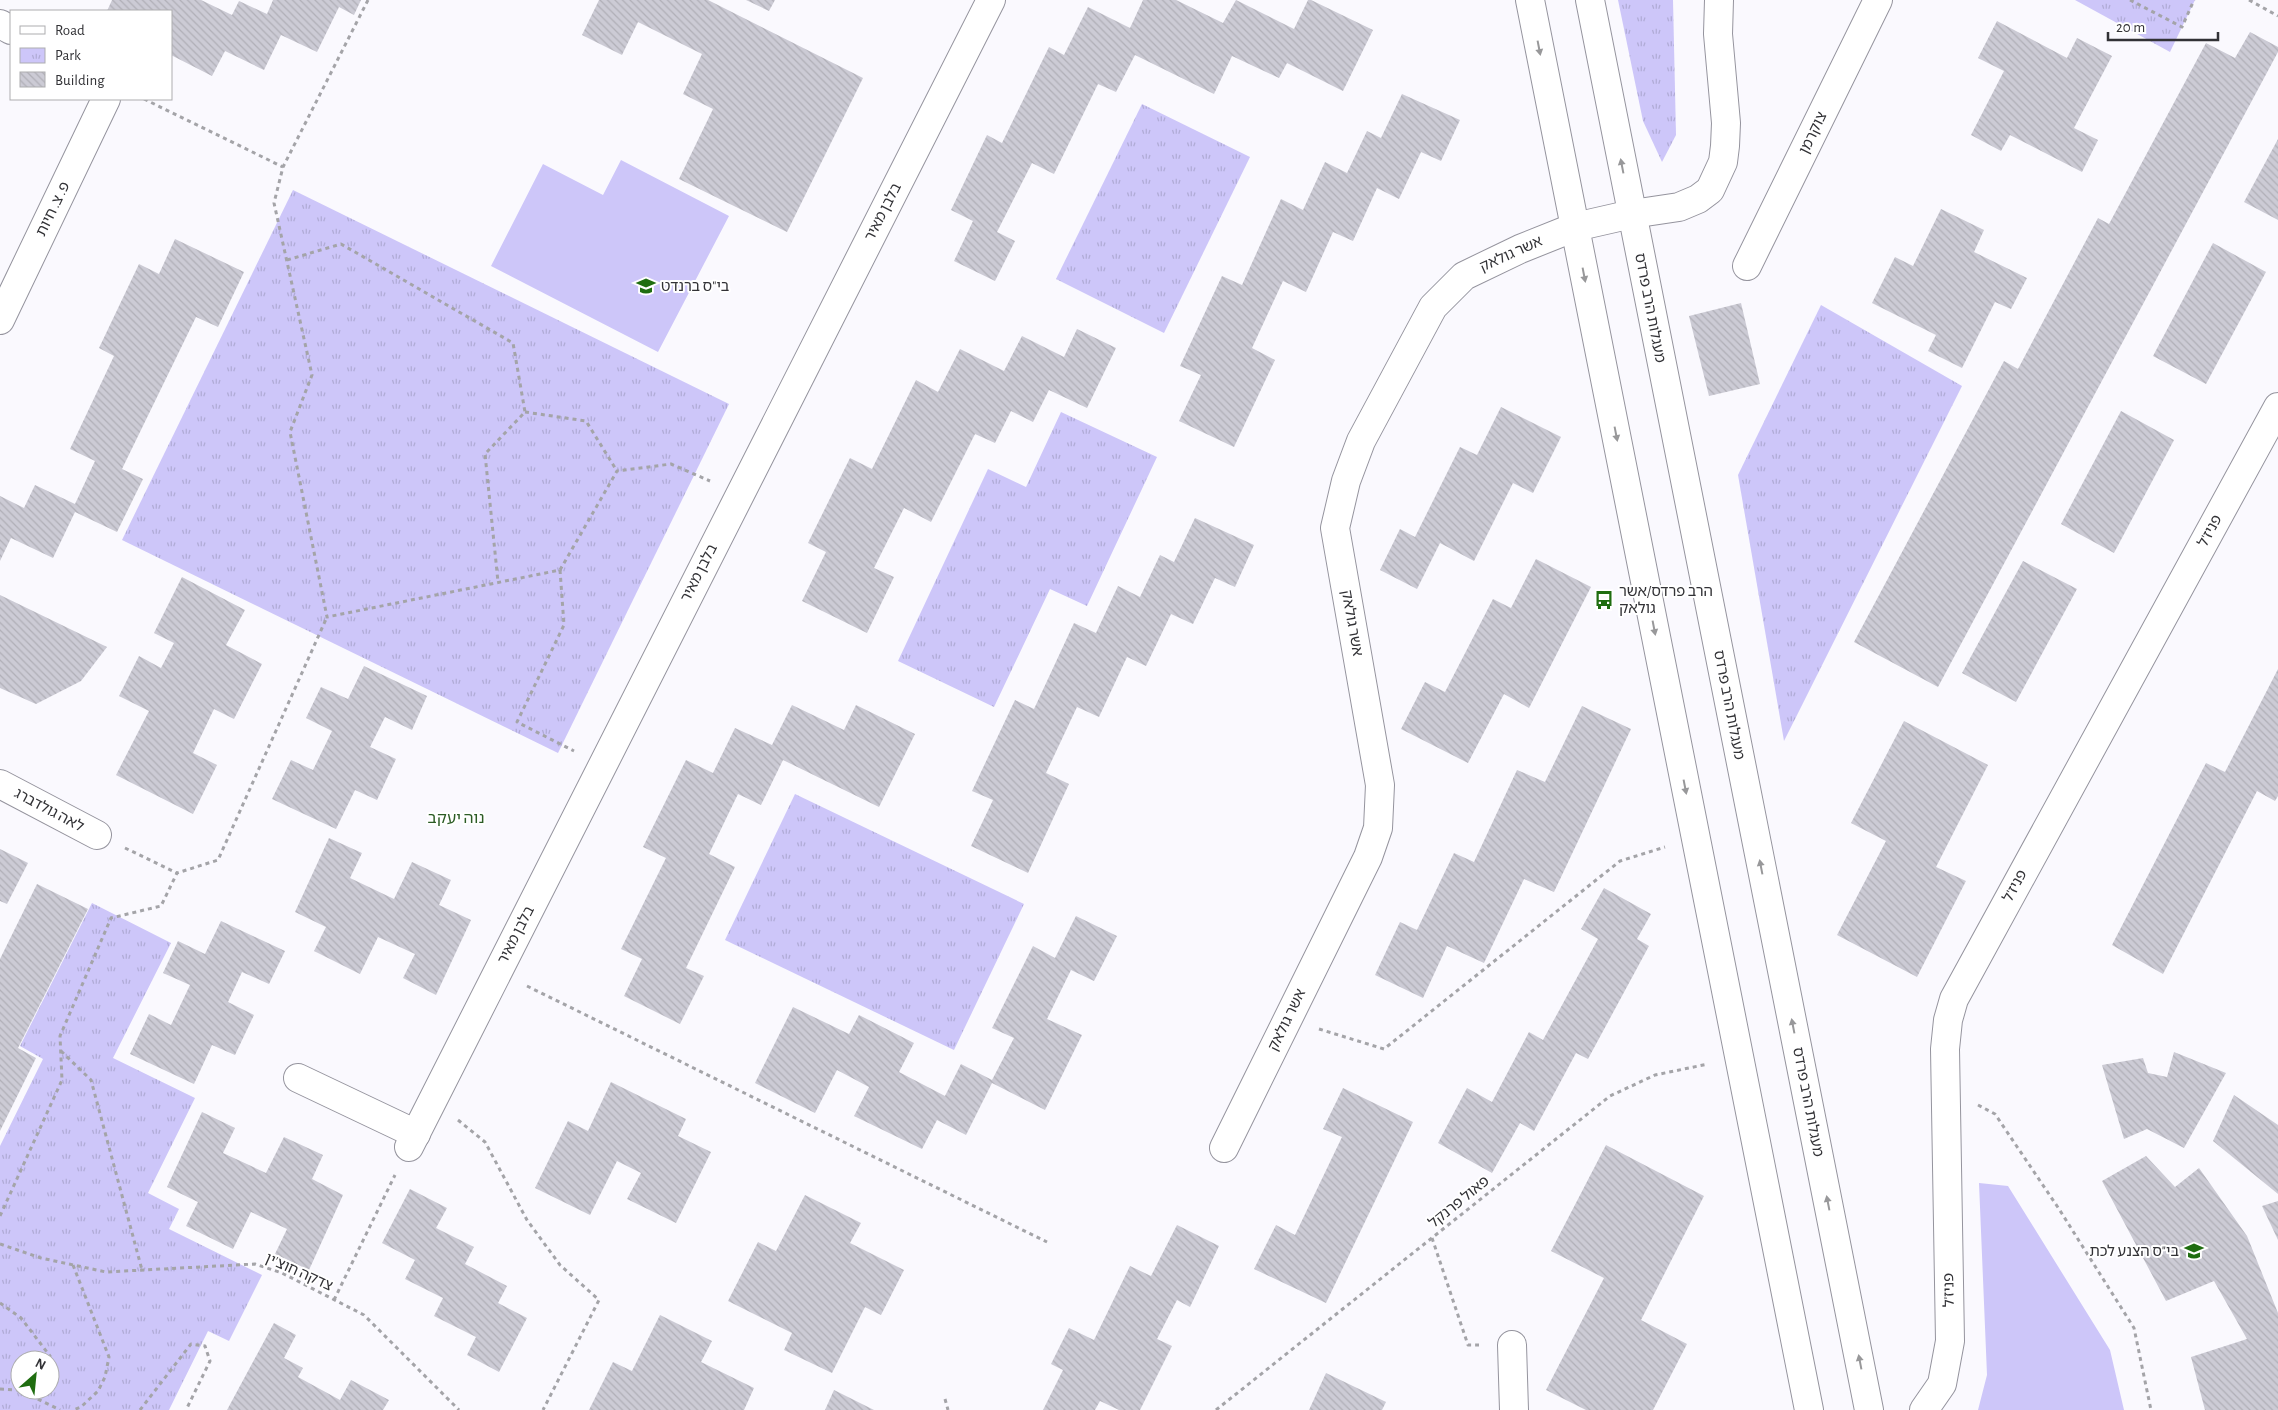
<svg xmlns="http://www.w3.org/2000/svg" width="2278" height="1410" font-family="'Alegreya Sans','Noto Sans Hebrew',sans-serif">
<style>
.grass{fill:#cdc6f9}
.park{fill:url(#park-tufts);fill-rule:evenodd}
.building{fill:url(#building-back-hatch)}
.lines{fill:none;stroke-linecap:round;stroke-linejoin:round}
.minor-casing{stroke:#95949e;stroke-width:30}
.path{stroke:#a4a4a8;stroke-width:3;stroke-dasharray:4 4;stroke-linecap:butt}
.minor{stroke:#fff;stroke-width:28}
.oneway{fill:#98989a}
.labels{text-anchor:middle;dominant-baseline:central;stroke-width:4;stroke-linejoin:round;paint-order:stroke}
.street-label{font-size:15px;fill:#323236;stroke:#fff}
.poi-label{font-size:15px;fill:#323236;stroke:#fff;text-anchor:start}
.neighbourhood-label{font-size:16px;fill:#2c5c25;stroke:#fff}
</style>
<defs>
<pattern id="park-tufts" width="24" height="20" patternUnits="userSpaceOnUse" patternTransform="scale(1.25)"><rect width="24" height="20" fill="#cdc6f9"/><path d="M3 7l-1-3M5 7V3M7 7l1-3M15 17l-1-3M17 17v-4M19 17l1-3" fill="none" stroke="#b0abd6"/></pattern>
<pattern id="building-back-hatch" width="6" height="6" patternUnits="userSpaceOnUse" patternTransform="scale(1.25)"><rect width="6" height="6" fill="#cccbd5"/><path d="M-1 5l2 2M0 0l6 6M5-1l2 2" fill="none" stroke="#b0afb7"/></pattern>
</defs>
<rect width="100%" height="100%" fill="#faf9fe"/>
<g class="grass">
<path d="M621,160l108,56 -71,136 -167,-86 52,-102 60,31z"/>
<path d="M1979,1183l29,3 102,164 14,60h-146l9,-35z"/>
</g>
<g class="park">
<path d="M1618,0h55l3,135 -14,27 -19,-41z"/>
<path d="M2075,0h120l-25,52z"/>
<path d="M1142,104l108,53 -86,176 -108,-54z"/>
<path d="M293,190l436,214 -171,349 -436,-213z"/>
<path d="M1821,305l141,81 -178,355 -46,-266z"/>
<path d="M1061,412l96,45 -70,149 -37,-17 -56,118 -96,-46 90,-192 38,18z"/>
<path d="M795,794l229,110 -70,146 -229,-110z"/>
<path d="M92,903l79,40 -58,115 82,40 -47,95 31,16 -10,20 93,46 -33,66 -21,-10 -39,79h-169v-264l43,-87 -23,-13zM20,1360h30v30h-30z"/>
</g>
<g class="building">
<path d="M112,0h89l31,15 7,-14 28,13 6,-14h88l-7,15 -15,-8 -22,45 -36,-17 -17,35 -39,-19 -13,25 -41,-21v-44h-64z"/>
<path d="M599,0h109l155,78 -76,154 -108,-53 34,-70 -30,-15 19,-40 -64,-32 -16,33 -40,-20z"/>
<path d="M746,0h29l-6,11z"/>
<path d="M1143,0h33l47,23 13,-23 58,29 14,-29h3l62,30 -30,61 -56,-28 -8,15 -47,-22 -18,38 -79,-39 -19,37 -18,-8 -44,90 -22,-11 -35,69 18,9 -20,40 -41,-20 19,-40 -22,-11 36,-75 15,8 47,-96 15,8 24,-48 42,21z"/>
<path d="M1997,21l70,37 10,-20 35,18 -38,72 24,12 -16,32 -72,-37 -9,16 -30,-16 33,-64 -26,-13z"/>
<path d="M2250,32l28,15v5l-340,635 -84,-45 150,-281 14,8 80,-151 11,6 97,-181 29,15z"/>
<path d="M1402,94l58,26 -19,41 -20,-9 -22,47 -22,-11 -24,53 -20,-9 -27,60 -23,-11 -31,67 23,12 -41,87 -55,-26 22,-46 -21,-9 42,-90 20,9 39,-86 22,11 22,-48 22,11 20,-42 14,7z"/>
<path d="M2278,139v81l-34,-18z"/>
<path d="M1941,209l43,21 -10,22 53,26 -16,31 -16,-7 -33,66 -34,-17 8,-16 -64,-32 23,-46 18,9z"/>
<path d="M175,239l69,33 -26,55 -22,-10 -74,152 21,10 -26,53 -42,-20 -22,46 -42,-20 -11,23v-65l24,12 11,-23 40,19 20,-43 -25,-12 44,-93 -15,-8 40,-84 20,10z"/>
<path d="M2213,243l53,29 -60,112 -53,-28z"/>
<path d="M1741,303l19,81 -51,12 -20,-80z"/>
<path d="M1077,329l39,19 -29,60 -38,-18 -16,32 -22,-11 -16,32 -20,-9 -44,88 -27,-14 -30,60 20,9 -27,56 -65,-32 24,-49 -18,-9 42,-85 22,11 44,-89 22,12 22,-43 44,22 18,-35 42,21z"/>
<path d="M1501,407l60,30 -28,56 -20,-10 -39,78 -34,-18 -23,46 -37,-19 20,-41 15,8 45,-90 17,8z"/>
<path d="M2121,411l53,29 -60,113 -53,-29z"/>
<path d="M1195,518l59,27 -19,42 -20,-9 -22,46 -22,-10 -25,52 -19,-9 -28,60 -22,-10 -31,66 23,11 -41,89 -57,-27 22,-46 -21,-9 43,-91 19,9 40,-86 22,10 22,-47 22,11 20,-42 14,7z"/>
<path d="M1536,559l55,28 -62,121 -25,-14 -36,69 -67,-34 24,-47 20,10 48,-93 18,9z"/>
<path d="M2023,561l54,28 -61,113 -54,-29z"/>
<path d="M182,577l63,33 -19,35 36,19 -28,55 -20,-10 -21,44 24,12 -24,49 -77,-39 33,-64 -30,-15 20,-40 22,12 13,-25 -20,-10z"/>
<path d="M0,595l107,52 -26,34 -45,23 -36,-16z"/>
<path d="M364,666l63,30 -15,34 -27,-13 -15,30 26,12 -19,41 -22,-10 -19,39 -64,-30 19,-39 22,10 19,-39 -26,-13 15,-31 27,12z"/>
<path d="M2278,669v127l-3,5 -18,-10 -94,183 -51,-29 94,-182 19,9z"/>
<path d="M792,705l52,25 12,-25 59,29 -36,73 -96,-47 -22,45 -23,-11 -29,60 26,13 -49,101 18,8 -24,48 -56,-28 18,-37 -21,-10 45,-91 -23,-11 43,-87 27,13 22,-45 37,17z"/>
<path d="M1582,706l49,23 -77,163 -30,-13 -40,84 -37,-17 -24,52 -48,-23 25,-53 17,8 37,-77 20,9 43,-92 28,12z"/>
<path d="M1904,721l84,44 -52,102 30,14 -49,96 -80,-42 49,-94 -35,-18z"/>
<path d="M329,838l33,15 -12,25 44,21 18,-37 39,18 -12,25 32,15 -35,75 -33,-17 12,-24 -37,-17 -18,37 -46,-23 12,-24 -31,-15z"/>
<path d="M0,849l28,14 -21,41 -7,-3z"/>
<path d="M37,884l51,25 -70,139 18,10 -36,73v-172z"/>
<path d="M1604,888l47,26 -14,25 12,7 -61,113 -12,-6 -42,78 -14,-8 -28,50 -54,-30 29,-55 25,14 37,-70 14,8 55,-101 -17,-10z"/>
<path d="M1076,916l41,20 -23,45 -23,-11 -24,49 35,16 -37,75 -53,-27 -26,52 -29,-15 -15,29 -68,-33 15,-29 -32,-17 -22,43 -60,-30 38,-76 56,27 10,-19 55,28 -15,29 46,24 16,-32 31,16 22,-42 -22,-10 41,-82 22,12z"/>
<path d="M221,921l64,30 -16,33 -27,-12 -14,30 26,13 -19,40 -23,-10 -18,39 -64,-30 19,-40 22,11 19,-40 -27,-12 15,-32 27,13z"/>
<path d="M2174,1052l52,21 -42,75 -37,-19 -23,10 -22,-74 41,-7 5,15 19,4z"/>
<path d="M611,1082l75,37 -8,17 33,16 -35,71 -49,-24 14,-26 -24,-12 -27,54 -55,-27 33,-67 20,10z"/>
<path d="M1343,1088l70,34 -87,181 -72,-34 22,-44 19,10 47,-98 -19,-8z"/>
<path d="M2234,1095l44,30v69l-65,-53z"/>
<path d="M202,1112l33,16 -12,25 43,20 18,-36 39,18 -11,24 31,16 -34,75 -34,-16 12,-25 -36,-17 -18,37 -47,-23 12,-24 -31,-15z"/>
<path d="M1606,1145l98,51 -63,124 46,24 -34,66h-67l-40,-20 58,-112 -53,-27z"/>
<path d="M2146,1156l29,31 24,-19 48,68 31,77v97h-73l-14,-53 56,-18 -33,-58 -48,20 -64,-120z"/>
<path d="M410,1189l37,19 -11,20 38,19 -9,17 42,22 -9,17 29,15 -28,54 -32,-17 9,-18 -42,-21 9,-18 -38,-19 10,-19 -33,-17z"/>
<path d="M805,1195l56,28 -11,20 54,27 -23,45 -16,-8 -33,66 -48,-23 8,-17 -64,-32 30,-59 18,9z"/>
<path d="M2278,1201v39l-16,-34z"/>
<path d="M1177,1225l42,21 -29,61 -13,-7 -20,39 15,7 -32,64h-21l-19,-9 -5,9h-52l20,-40 -12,-6 18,-36 25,12 36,-74 21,10z"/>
<path d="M660,1315l52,26 -11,21 53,26 -10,22h-155l24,-48 19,9z"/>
<path d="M274,1323l22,12 -12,23 19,10 -5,9 42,23 11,-20 38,20 -6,10h-156z"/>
<path d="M1326,1373l60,29 -4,8h-73z"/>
<path d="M834,1390l40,20h-49z"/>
</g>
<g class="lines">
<g class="minor-casing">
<g id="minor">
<path d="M1530,0l279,1410"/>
<path d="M1590,0l279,1410"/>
<path d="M0,24l11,6"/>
<path d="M1747,266l131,-266"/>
<path d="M0,320l106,-221"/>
<path d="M0,784l97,51"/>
<path d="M298,1078l118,56"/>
<path d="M409,1147l582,-1147"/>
<path d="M1224,1148l144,-291 10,-29 2,-43 -45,-257 11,-47 15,-40 72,-134 31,-31 56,-27 55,-22 57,-13 47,-7 19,-8 12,-9 13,-28 2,-16 1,-23 -8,-89 1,-34"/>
<path d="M1512,1345l2,65"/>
<path d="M1924,1410l18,-26 8,-43 -5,-292 3,-29 6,-21 324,-592"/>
</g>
</g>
<g class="path">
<path d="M368,0l-85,167 -9,36 38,172 -22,57 37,185 233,-47 57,-99 54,-7 39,17"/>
<path d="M2130,0l52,27 12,-27"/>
<path d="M2249,0l29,16"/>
<path d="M144,99l139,68"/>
<path d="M287,260l54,-16 172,99 12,69 -40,42 13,128"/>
<path d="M525,412l61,9 31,50"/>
<path d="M560,570l4,55 -47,97 57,29"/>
<path d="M125,848l52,25"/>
<path d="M527,986l520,256"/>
<path d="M1319,1029l65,20 236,-188 45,-14"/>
<path d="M61,1051l30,29 51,190"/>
<path d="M1978,1105l17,9 64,95 75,119 17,82"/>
<path d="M458,1120l27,22 42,78 33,45 39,35 -56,110"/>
<path d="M0,1216l62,-136 -2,-44 51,-118 50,-12 16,-33 41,-13 109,-243"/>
<path d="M1432,1238l36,107h11"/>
<path d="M0,1244l41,14 65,14 149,-8 27,9 82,42 95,95"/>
<path d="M73,1265l36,92 -4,20 -7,14 -17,16 -8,3"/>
<path d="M334,1300l61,-125"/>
<path d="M0,1303l21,15 29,38 -6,4"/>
<path d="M0,1389l19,1 41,20"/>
<path d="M945,1399l3,11"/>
<path d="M140,1410l51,-66 14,2 5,15 -24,49"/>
<path d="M1216,1410l394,-314 45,-21 53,-11"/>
</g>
<use href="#minor" class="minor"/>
</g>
<defs><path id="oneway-solid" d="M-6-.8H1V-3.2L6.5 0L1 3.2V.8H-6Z" transform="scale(1.25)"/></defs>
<g class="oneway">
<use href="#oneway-solid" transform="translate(1539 48) rotate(79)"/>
<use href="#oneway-solid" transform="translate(1622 166) rotate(-101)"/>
<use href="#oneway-solid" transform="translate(1584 275) rotate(79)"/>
<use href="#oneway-solid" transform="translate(1616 434) rotate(79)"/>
<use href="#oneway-solid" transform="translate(1654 628) rotate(79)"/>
<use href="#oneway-solid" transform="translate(1685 787) rotate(79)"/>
<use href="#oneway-solid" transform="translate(1761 867) rotate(-101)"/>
<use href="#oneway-solid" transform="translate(1793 1026) rotate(-101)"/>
<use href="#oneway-solid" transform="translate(1828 1203) rotate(-101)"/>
<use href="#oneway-solid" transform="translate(1860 1362) rotate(-101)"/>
</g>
<defs>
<g id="school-bare" transform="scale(1.5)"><path d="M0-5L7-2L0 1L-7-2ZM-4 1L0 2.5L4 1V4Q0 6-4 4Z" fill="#1f6d10" stroke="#fff" stroke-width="2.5" paint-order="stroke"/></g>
<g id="bus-bare" transform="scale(1.5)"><path d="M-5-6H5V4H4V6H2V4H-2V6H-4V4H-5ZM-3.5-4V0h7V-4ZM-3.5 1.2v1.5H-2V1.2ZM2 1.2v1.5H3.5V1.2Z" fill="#1f6d10" stroke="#fff" stroke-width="2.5" paint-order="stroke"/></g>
</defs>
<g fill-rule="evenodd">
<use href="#school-bare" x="646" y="286"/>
<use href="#bus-bare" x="1604" y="600"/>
<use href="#school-bare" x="2194" y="1251"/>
</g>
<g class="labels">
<g class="street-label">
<text transform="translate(1813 133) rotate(-64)">צוקרמן</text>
<text transform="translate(53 209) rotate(-64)">פ. צ. חיות</text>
<text transform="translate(883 212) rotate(-63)">בלבן מאיר</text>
<text transform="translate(1511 254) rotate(-24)">אשר גולאק</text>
<text transform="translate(1650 308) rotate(79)">מעגלות הרב פרדס</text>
<text transform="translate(2210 531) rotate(-61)">פניז'ל</text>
<text transform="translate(699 573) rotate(-63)">בלבן מאיר</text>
<text transform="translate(1352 623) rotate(80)">אשר גולאק</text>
<text transform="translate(1729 705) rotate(79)">מעגלות הרב פרדס</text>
<text transform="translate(49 810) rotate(28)">לאה גולדברג</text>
<text transform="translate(2015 886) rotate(-61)">פניז'ל</text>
<text transform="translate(516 935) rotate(-63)">בלבן מאיר</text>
<text transform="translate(1287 1020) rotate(-64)">אשר גולאק</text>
<text transform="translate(1808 1102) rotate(79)">מעגלות הרב פרדס</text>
<text transform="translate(1459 1202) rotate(-39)">פאול פרנקל</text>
<text transform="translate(299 1272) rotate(24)">צדקה חוצ'ין</text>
<text transform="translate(1949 1290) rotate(-91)">פניז'ל</text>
</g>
<g class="poi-label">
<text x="661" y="286">בי"ס ברנדט</text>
<text x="1619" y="591">הרב פרדס/אשר<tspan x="1619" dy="17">גולאק</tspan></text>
<text x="2179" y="1251" text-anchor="end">בי"ס הצנע לכת</text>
</g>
<g class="neighbourhood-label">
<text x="456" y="818">נוה יעקב</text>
</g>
</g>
<rect x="10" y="10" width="162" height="90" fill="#ffffff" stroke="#adadaf"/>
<rect x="20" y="26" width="25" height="8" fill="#ffffff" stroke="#adadaf"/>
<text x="55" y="35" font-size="15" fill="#323236">Road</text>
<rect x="20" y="48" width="25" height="15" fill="url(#park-tufts)" stroke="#adadaf"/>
<text x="55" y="60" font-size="15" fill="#323236">Park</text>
<rect x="20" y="72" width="25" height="15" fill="url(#building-back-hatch)" stroke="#adadaf"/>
<text x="55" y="85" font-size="15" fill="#323236">Building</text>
<g transform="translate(35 1375) rotate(27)"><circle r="24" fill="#ffffff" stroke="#adadaf"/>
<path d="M0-4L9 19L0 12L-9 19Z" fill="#1f6d10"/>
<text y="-8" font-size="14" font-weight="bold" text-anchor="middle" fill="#323236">N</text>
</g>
<path d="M2108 32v8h110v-8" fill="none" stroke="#323236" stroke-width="2.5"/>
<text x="2116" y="32" font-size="15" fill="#323236" stroke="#ffffff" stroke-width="4" paint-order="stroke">20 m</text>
</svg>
